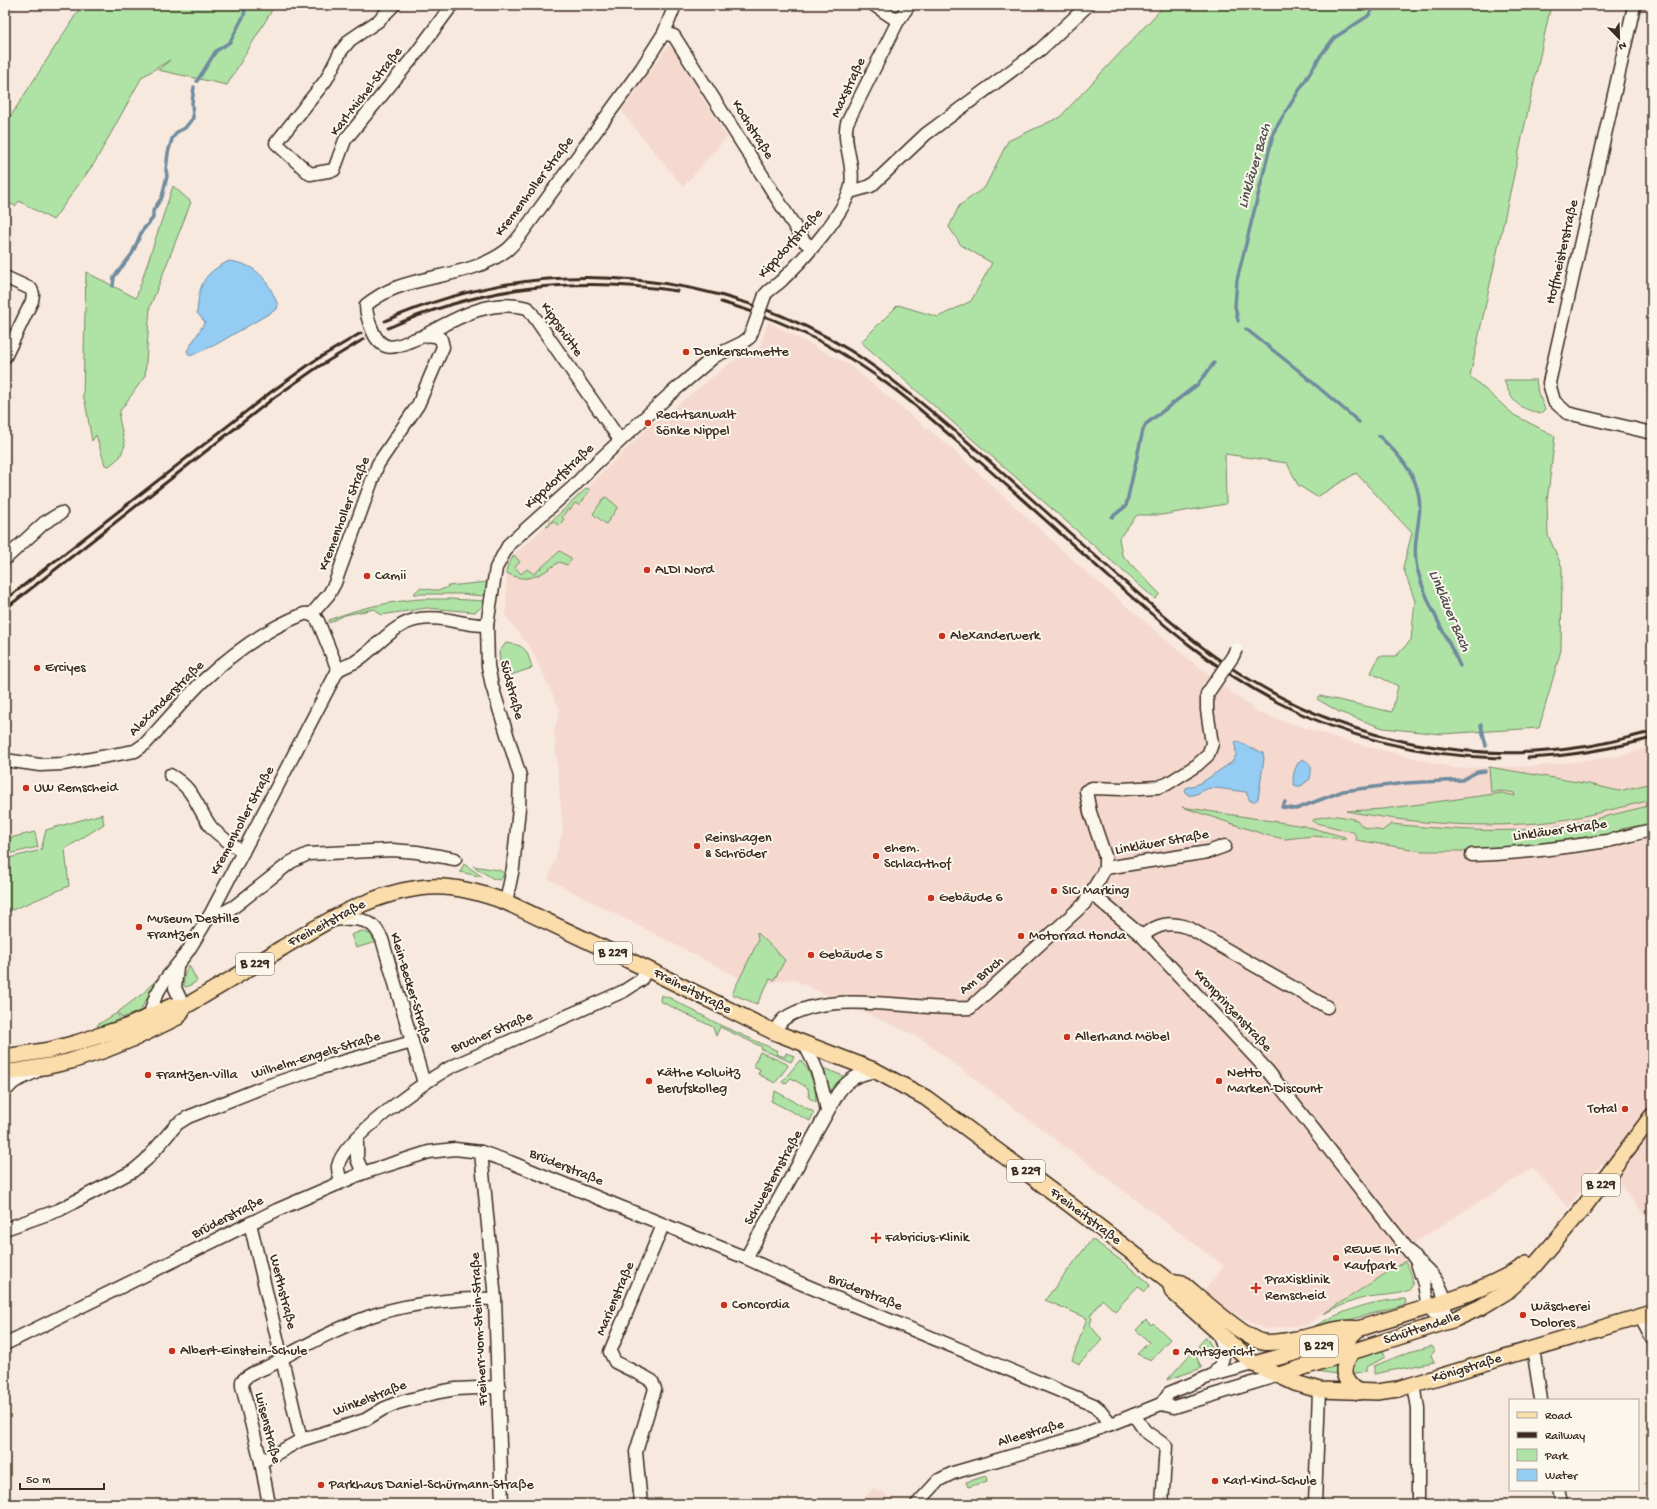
<svg xmlns="http://www.w3.org/2000/svg" width="1657" height="1509" font-family="'Gochi Hand',sans-serif">
<style>
.built{fill:#f5d9cf}
.green{fill:#afe3a5;stroke:#758662}
.water{fill:#94ccf3;stroke:#708b9e}
.lines{fill:none;stroke-linecap:round;stroke-linejoin:round}
.stream{stroke:#708b9e;stroke-width:3.5}
.minor-casing{stroke:#3b2a1e;stroke-width:15}
.major-casing{stroke:#3b2a1e;stroke-width:18}
.minor{stroke:#fbf7ec;stroke-width:12}
.major{stroke:#fbddab;stroke-width:15}
.rail{stroke:#3b2a1e;stroke-width:3}
.minor-bridge-casing{stroke:#3b2a1e;stroke-width:15;stroke-linecap:butt}
.minor-bridge{stroke:#fbf7ec;stroke-width:12}
.poi-dot{fill:#c8321e;stroke:#fbf7ec;stroke-width:1.5}
.labels{text-anchor:middle;dominant-baseline:central;stroke-width:4;stroke-linejoin:round;paint-order:stroke}
.shield{fill:#fbf7ec;stroke:#75685c;stroke-width:1}
.shield-label{font-size:13px;font-weight:bold;fill:#3b2a1e}
.street-label{font-size:14px;fill:#3b2a1e;stroke:#fbf7ec}
.poi-label{font-size:14px;fill:#3b2a1e;stroke:#fbf7ec;text-anchor:start}
.water-label{font-size:15px;font-style:italic;fill:#515253;stroke:#fbf7ec}
</style>
<rect width="100%" height="100%" fill="#f8e9df"/>
<filter id="ink" filterUnits="userSpaceOnUse"><feTurbulence type="fractalNoise" baseFrequency=".025" numOctaves="2"/><feDisplacementMap in="SourceGraphic" scale="8" xChannelSelector="R" yChannelSelector="G"/><feConvolveMatrix kernelMatrix="1 2 1 2 8 2 1 2 1" color-interpolation-filters="sRGB"/></filter>
<g filter="url(#ink)">
<g class="built">
<path d="M668,46h3l56,91 -44,50 -62,-76z"/>
<path d="M768,322l80,42 101,82 135,124 107,91 68,52 95,30 100,25 87,-2 84,-11 27,-9v477l-50,-59 -34,44 -35,-40 -116,73 -12,19 -99,65 -43,4 -62,-34 23,-29 -304,-228 -128,-59 -39,6 -205,-106 6,-16 9,-32 -9,-100 6,-21 -30,-63 -24,-30 1,-50 7,-12 73,-67 65,-64 19,-14 68,-54 21,-9z"/>
<path d="M873,1488l6,5 2,-3 12,11 -3,3h-31z"/>
</g>
<g class="green">
<path d="M82,5h193l-48,80 -69,-15 12,-10 -28,17 -47,85 -42,58 -34,-19 -4,5 -10,-5v-76z"/>
<path d="M1165,5h386l-81,371 44,39 41,21 -8,66 1,33 14,32 -1,83 -22,78 -98,6 -58,-6 -44,-16 -22,-13 3,-3 72,16 6,-26 -27,-13 8,-17h17l15,-16 4,-39 -12,-34 9,-34 -56,-60 -39,24 -19,-12 -11,-22 -62,-9 1,50 -65,11h-24l-18,23 3,17 38,39 -5,5 -294,-257 37,-37 40,12 33,-16 21,-38 -31,-18 -12,-18 10,-21 26,-19 23,-46 52,-24z"/>
<path d="M173,186l18,16 -41,105 -5,69 -25,35 -1,7 6,27 -5,12 -11,9 -4,-1 -9,-30 -4,6 -7,-40 -2,-4 3,-125 50,26z"/>
<path d="M1504,380h32l2,13 7,16 -5,5c-24,-8 -27,-10 -36,-34z"/>
<path d="M587,488l3,2 -11,15 -4,-2 -5,7 -2,-1 -6,8 2,2 -5,7 -6,-5 -5,6 -2,-1z"/>
<path d="M606,497l12,10 -12,17 -13,-10 10,-15z"/>
<path d="M560,551l12,8 -5,6 -8,-3c-10,7 -24,18 -38,16 -5,-1 -10,-3 -15,-5l1,-6 7,-12 6,7 -5,5 6,7 6,-5 7,5z"/>
<path d="M488,582l-3,14 -25,-2h-47l7,-6c9,1 21,5 28,-2z"/>
<path d="M419,599h32l33,2 -1,5 -8,6 -48,-4 -46,7 -6,-6 -30,6 -16,8v-3c29,-12 59,-18 90,-21z"/>
<path d="M506,643c20,2 21,7 26,25l-21,7 -2,-6 -8,3 -2,-20z"/>
<path d="M1489,767l100,17 30,7 33,-8v17c-37,8 -76,20 -114,23 -64,5 -129,0 -192,-12l37,-2 119,-16 13,3 -1,-3 -10,-2 -13,1z"/>
<path d="M1652,805v18l-31,6 -5,4 -23,5 -57,8 -65,5h-48l-67,-11 -1,-6 -2,-2 -40,-10v-2c16,-7 28,-4 44,0l6,7 19,4 9,-7c50,5 113,10 162,3 33,-5 66,-14 99,-22z"/>
<path d="M1182,807l122,19 41,11v2l-33,-3 -27,3 -19,-4z"/>
<path d="M102,814l2,10 -39,25 4,37 -64,27v-54l36,-9 5,-20z"/>
<path d="M35,832l3,15 -33,8v-16z"/>
<path d="M464,864l19,13 -23,-5z"/>
<path d="M473,866l26,4 5,3 -2,5 -3,2 -7,-2z"/>
<path d="M361,931l9,3 6,8 -20,6 -5,-13z"/>
<path d="M757,932l28,28 -11,20 -4,-1 -13,25 -25,-10 26,-53z"/>
<path d="M189,965l8,16 -10,6 -3,-1c-1,-8 1,-14 5,-21z"/>
<path d="M159,977l-19,34 -18,7 -4,-6 24,-18z"/>
<path d="M661,995l9,3 50,27 58,26 -2,3 9,3 1,-4 8,3 -3,6 -30,-13 1,-2 -42,-20 -4,9 -3,-9 -53,-26z"/>
<path d="M117,1013l3,6 -22,8 -1,-2z"/>
<path d="M760,1052l27,12 1,2 -13,17 -17,-9 2,-5 -7,-3z"/>
<path d="M800,1060c11,12 16,24 16,42l-7,-4 -1,-10 -17,-10 -6,6 -3,-2z"/>
<path d="M823,1068l23,9 -8,6 -8,14z"/>
<path d="M775,1091l39,21 -4,9 -39,-20z"/>
<path d="M1092,1239l35,26 23,20 -6,7 -6,-6 -23,25 -13,-12 -12,17 2,2 -2,7 12,15 -23,24 -7,-4 15,-42 -42,-18z"/>
<path d="M1405,1261c4,7 12,22 4,29 -8,5 -30,5 -40,7 -16,3 -31,10 -46,17z"/>
<path d="M1405,1299l1,4 -3,2 -65,18 -27,5c29,-16 60,-28 94,-29z"/>
<path d="M1146,1320l5,5 2,-2 17,16 -19,21 -14,-6 12,-12 -13,-12z"/>
<path d="M1206,1337l6,10 -1,12 -13,-13z"/>
<path d="M1432,1346l2,6 -3,3 3,7 -60,12v-8l35,-14z"/>
<path d="M1383,1350l2,7 -18,10v4l-16,3 2,-14 3,-2z"/>
<path d="M1193,1351l9,17 -35,12z"/>
<path d="M1336,1364v10l-26,-4z"/>
<path d="M986,1476l1,5 -19,6 -2,-5z"/>
</g>
<g class="water">
<path d="M229,261c29,4 38,18 49,44l-1,4 -62,36 -25,11 -3,-5 18,-29 -8,-9c2,-28 5,-39 32,-52z"/>
<path d="M1236,741l27,12 1,6 -6,40 -3,2h-5l-4,-9c-11,-1 -24,-4 -35,-4 -9,1 -15,9 -23,7l-3,-4 1,-3 15,-5 31,-21 4,-7 -1,-11z"/>
<path d="M1302,759c11,4 10,10 8,20l-9,7h-6c-5,-7 1,-23 7,-27z"/>
</g>
<g class="lines">
<g class="stream">
<path d="M197,81l19,-30 14,-9 14,-27 2,-10"/>
<path d="M113,286l1,-9 18,-23 10,-23 11,-13v-7l9,-14 5,-21 -1,-6 2,-17 4,-14 5,-7 8,-4 8,-10 -1,-15 2,-16"/>
<path d="M1238,321l-3,-15 2,-26 37,-149 47,-76 13,-17 34,-22 8,-11"/>
<path d="M1246,329l52,41 61,52"/>
<path d="M1379,436c24,22 45,46 40,81 -2,17 -6,33 -2,51 9,35 28,65 43,98"/>
<path d="M1112,517l14,-11 17,-76 3,-6 52,-40 16,-21"/>
<path d="M1481,725l5,21"/>
<path d="M1285,802l-3,5 14,2 47,-18 63,-8 56,-3 15,-8 8,-1"/>
</g>
<g class="minor-casing">
<g id="minor">
<path d="M394,5l-16,16 -28,19 -9,11 -15,29 -50,63 34,31 24,-4 11,-30 70,-85 37,-50"/>
<path d="M874,5l24,16"/>
<path d="M1634,6l-85,377 5,18 13,12 85,20"/>
<path d="M664,33l10,3 130,205 7,6"/>
<path d="M850,192l21,-6 55,-52 115,-85 47,-44"/>
<path d="M5,277l26,12 2,5 -1,7 -27,56"/>
<path d="M765,295c5,-7 13,-10 18,-16 20,-19 63,-67 68,-93 4,-22 -9,-43 -4,-63l51,-102 11,-16"/>
<path d="M425,335c32,-17 64,-37 103,-27l92,132"/>
<path d="M5,559l39,-36 17,-10"/>
<path d="M311,615l18,-21 6,-11 43,-119 40,-59 25,-58 -2,-8c-23,-16 -51,30 -68,-7 -4,-9 -7,-17 -7,-27 9,-7 19,-13 29,-17 37,-14 79,-13 112,-38 7,-6 13,-14 18,-21l116,-160 23,-36 11,-28"/>
<path d="M338,670c5,-3 11,-5 17,-8 21,-13 39,-40 65,-43 22,-4 45,7 67,6"/>
<path d="M5,760l35,5 23,-1 72,-13 10,-7c20,-21 39,-45 60,-65 28,-26 63,-51 99,-65 6,-1 11,2 14,7l20,49 -128,245 -22,36 -23,29 -9,15 -7,22"/>
<path d="M170,775c24,13 26,31 41,52 7,9 23,18 32,25"/>
<path d="M1472,855c45,-1 90,-7 135,-14 15,-3 30,-8 45,-11"/>
<path d="M1105,868l103,-16 17,-6"/>
<path d="M1091,893l51,43 125,134 149,190c13,10 26,24 29,41 1,6 -1,15 -2,22"/>
<path d="M506,902l7,-34 6,-60 1,-32 -28,-90 -4,-20 -1,-41 9,-57 13,-24 64,-57 20,-21 75,-70 47,-40 27,-13 8,-6"/>
<path d="M210,915l14,-3 11,-6 56,-44 17,-8 84,-4 25,2 38,7"/>
<path d="M333,920c13,-2 33,-3 42,8 3,3 5,8 7,11l42,144"/>
<path d="M1142,936c16,-12 27,-15 47,-8l138,79"/>
<path d="M177,967l-2,21 9,19"/>
<path d="M774,1032c3,-4 6,-11 11,-14 46,-30 131,-7 185,-10l114,-104 16,-26 5,-10v-12l-15,-44 -4,-21 6,-3 30,1 36,-2 9,-3 30,-19 11,-10 4,-11 -5,-34v-16"/>
<path d="M804,1044c14,24 18,40 23,67"/>
<path d="M5,1091l9,-9 23,-11"/>
<path d="M357,1139v20l6,14"/>
<path d="M481,1152l14,147 7,205"/>
<path d="M341,1181c-1,-5 -4,-11 -3,-15 5,-28 88,-85 113,-99l173,-76 17,-11 6,-11"/>
<path d="M250,1223l51,217"/>
<path d="M5,1229l54,-19 74,-39 13,-11 31,-36 11,-7 73,-29 56,-19 95,-27"/>
<path d="M746,1258l92,-165c11,-15 21,-19 38,-22"/>
<path d="M1416,1260l8,24 4,23 15,16"/>
<path d="M1640,1316l12,23"/>
<path d="M5,1344l272,-134 86,-37 66,-21 26,-3 26,3 29,10 236,96 54,25 294,122 6,5 11,14"/>
<path d="M1533,1348l8,52"/>
<path d="M1213,1375c13,-15 13,-24 5,-42"/>
<path d="M1414,1385l4,23v96"/>
<path d="M1161,1404l13,3 105,-32"/>
<path d="M1134,1415l11,16 21,15 -4,58"/>
<path d="M261,1462l40,-22 64,-20 18,-11 14,-6 42,-11 17,-3 43,-2"/>
<path d="M1558,1490l3,14"/>
<path d="M269,1504l-8,-42 -19,-76v-5c11,-12 27,-11 40,-23 32,-17 63,-34 98,-45 33,-10 80,-15 115,-14"/>
<path d="M641,1504l-5,-52 19,-63 -3,-8 -7,-4 -30,-15 -5,-10 53,-127"/>
<path d="M917,1504l22,-24 14,-7 123,-36 35,-13 50,-20 8,-11 44,-18 41,-11"/>
<path d="M1315,1504l4,-114"/>
</g>
</g>
<g class="major-casing">
<g id="major">
<path d="M5,1057l45,-7 26,-7 50,-16 46,-21 12,1"/>
<path d="M5,1073l44,-7 22,-5 34,-11 30,-12 43,-21 6,-10c33,-19 66,-39 98,-59 46,-28 93,-57 147,-61 26,-2 53,6 77,15l141,67 127,63 102,39 50,27 143,106 100,77 4,11 81,72 41,19 24,7 58,2 21,-3 254,-76"/>
<path d="M1169,1281l13,2c16,13 64,57 81,59 12,2 26,-2 39,-4 19,-4 37,-12 56,-9 58,-19 118,-32 169,-65"/>
<path d="M1352,1352c-13,18 -10,27 7,40"/>
<path d="M1254,1364l95,-26 9,-9"/>
<path d="M1279,1375l176,-56 26,-12 25,-15 22,-19 53,-62 71,-95"/>
</g>
</g>
<use href="#minor" class="minor"/>
<use href="#major" class="major"/>
<g class="rail">
<path d="M721,302c61,17 119,46 169,84 29,21 55,45 82,69 46,40 92,82 138,123 52,46 105,92 167,124 69,36 145,54 223,56"/>
<path d="M385,321c80,-35 164,-50 251,-41 75,7 150,31 215,71 42,27 80,60 118,92 50,44 99,89 149,133 45,39 89,80 141,109 97,57 213,79 323,62 24,-3 47,-10 70,-15"/>
<path d="M388,328c94,-42 187,-52 289,-37"/>
<path d="M5,600l266,-208 43,-31 47,-28"/>
<path d="M5,609l270,-212 43,-30 46,-28"/>
<path d="M1528,758c42,-2 83,-9 124,-20"/>
</g>
<g class="minor-bridge-casing">
<g id="minor-bridge">
<path d="M750,337l15,-42"/>
<path d="M1207,694l26,-38 3,-7"/>
</g>
</g>
<use href="#minor-bridge" class="minor-bridge"/>
</g>
</g>
<g class="poi-dot">
<circle cx="686" cy="352" r="4"/>
<circle cx="648" cy="423" r="4"/>
<circle cx="647" cy="570" r="4"/>
<circle cx="367" cy="576" r="4"/>
<circle cx="942" cy="636" r="4"/>
<circle cx="37" cy="668" r="4"/>
<circle cx="26" cy="788" r="4"/>
<circle cx="697" cy="846" r="4"/>
<circle cx="876" cy="856" r="4"/>
<circle cx="1054" cy="891" r="4"/>
<circle cx="931" cy="898" r="4"/>
<circle cx="139" cy="927" r="4"/>
<circle cx="1021" cy="936" r="4"/>
<circle cx="811" cy="955" r="4"/>
<circle cx="1067" cy="1037" r="4"/>
<circle cx="148" cy="1075" r="4"/>
<circle cx="649" cy="1081" r="4"/>
<circle cx="1219" cy="1081" r="4"/>
<circle cx="1625" cy="1109" r="4"/>
<path d="M874 1232h4v4h4v4h-4v4h-4v-4h-4v-4h4z"/>
<circle cx="1336" cy="1258" r="4"/>
<path d="M1254 1282h4v4h4v4h-4v4h-4v-4h-4v-4h4z"/>
<circle cx="724" cy="1305" r="4"/>
<circle cx="1523" cy="1315" r="4"/>
<circle cx="172" cy="1351" r="4"/>
<circle cx="1176" cy="1352" r="4"/>
<circle cx="1215" cy="1481" r="4"/>
<circle cx="321" cy="1485" r="4"/>
</g>
<g class="labels">
<g class="shield">
<rect x="594" y="942" width="38" height="22" rx="3"/>
<rect x="236" y="953" width="38" height="22" rx="3"/>
<rect x="1007" y="1160" width="38" height="22" rx="3"/>
<rect x="1582" y="1174" width="38" height="22" rx="3"/>
<rect x="1300" y="1335" width="38" height="22" rx="3"/>
</g>
<g class="shield-label">
<text x="613" y="953">B 229</text>
<text x="255" y="964">B 229</text>
<text x="1026" y="1171">B 229</text>
<text x="1601" y="1185">B 229</text>
<text x="1319" y="1346">B 229</text>
</g>
<g class="street-label">
<text transform="translate(849 88) rotate(-65)">Maxstraße</text>
<text transform="translate(367 92) rotate(-52)">Karl-Michel-Straße</text>
<text transform="translate(752 130) rotate(58)">Kochstraße</text>
<text transform="translate(535 187) rotate(-53)">Kremenholler Straße</text>
<text transform="translate(791 244) rotate(-48)">Kippdorfstraße</text>
<text transform="translate(1563 252) rotate(-77)">Hoffmeisterstraße</text>
<text transform="translate(561 330) rotate(55)">Kippshütte</text>
<text transform="translate(560 477) rotate(-43)">Kippdorfstraße</text>
<text transform="translate(345 514) rotate(-69)">Kremenholler Straße</text>
<text transform="translate(511 690) rotate(75)">Südstraße</text>
<text transform="translate(167 699) rotate(-45)">Alexanderstraße</text>
<text transform="translate(243 821) rotate(-62)">Kremenholler Straße</text>
<text transform="translate(1560 831) rotate(-8)">Linkläuer Straße</text>
<text transform="translate(1162 843) rotate(-10)">Linkläuer Straße</text>
<text transform="translate(327 924) rotate(-28)">Freiheitstraße</text>
<text transform="translate(982 976) rotate(-39)">Am Bruch</text>
<text transform="translate(410 988) rotate(73)">Klein-Becker-Straße</text>
<text transform="translate(692 992) rotate(27)">Freiheitstraße</text>
<text transform="translate(1232 1011) rotate(47)">Kronprinzenstraße</text>
<text transform="translate(492 1033) rotate(-23)">Brucher Straße</text>
<text transform="translate(316 1056) rotate(-17)">Wilhelm-Engels-Straße</text>
<text transform="translate(566 1168) rotate(22)">Brüderstraße</text>
<text transform="translate(774 1178) rotate(-61)">Schwesternstraße</text>
<text transform="translate(1085 1217) rotate(37)">Freiheitstraße</text>
<text transform="translate(228 1218) rotate(-27)">Brüderstraße</text>
<text transform="translate(282 1292) rotate(76)">Werthstraße</text>
<text transform="translate(865 1293) rotate(22)">Brüderstraße</text>
<text transform="translate(616 1299) rotate(-67)">Marienstraße</text>
<text transform="translate(480 1329) rotate(-93)">Freiherr-vom-Stein-Straße</text>
<text transform="translate(1422 1329) rotate(-18)">Schüttendelle</text>
<text transform="translate(1467 1369) rotate(-17)">Königstraße</text>
<text transform="translate(370 1399) rotate(-21)">Winkelstraße</text>
<text transform="translate(267 1428) rotate(76)">Luisenstraße</text>
<text transform="translate(1031 1434) rotate(-16)">Alleestraße</text>
</g>
<g class="poi-label">
<text x="694" y="352">Denkerschmette</text>
<text x="656" y="415">Rechtsanwalt<tspan x="656" dy="16">Sönke Nippel</tspan></text>
<text x="655" y="570">ALDI Nord</text>
<text x="375" y="576">Camii</text>
<text x="950" y="636">Alexanderwerk</text>
<text x="45" y="668">Erciyes</text>
<text x="34" y="788">UW Remscheid</text>
<text x="705" y="838">Reinshagen<tspan x="705" dy="16">&amp; Schröder</tspan></text>
<text x="884" y="848">ehem.<tspan x="884" dy="16">Schlachthof</tspan></text>
<text x="1062" y="891">SIC Marking</text>
<text x="939" y="898">Gebäude 6</text>
<text x="147" y="919">Museum Destille<tspan x="147" dy="16">Frantzen</tspan></text>
<text x="1029" y="936">Motorrad Honda</text>
<text x="819" y="955">Gebäude 5</text>
<text x="1075" y="1037">Allerhand Möbel</text>
<text x="657" y="1073">Käthe Kolwitz<tspan x="657" dy="16">Berufskolleg</tspan></text>
<text x="1227" y="1073">Netto<tspan x="1227" dy="16">Marken-Discount</tspan></text>
<text x="156" y="1075">Frantzen-Villa</text>
<text x="1617" y="1109" text-anchor="end">Total</text>
<text x="885" y="1238">Fabricius-Klinik</text>
<text x="1344" y="1250">REWE Ihr<tspan x="1344" dy="16">Kaufpark</tspan></text>
<text x="1265" y="1280">Praxisklinik<tspan x="1265" dy="16">Remscheid</tspan></text>
<text x="732" y="1305">Concordia</text>
<text x="1531" y="1307">Wäscherei<tspan x="1531" dy="16">Dolores</tspan></text>
<text x="180" y="1351">Albert-Einstein-Schule</text>
<text x="1184" y="1352">Amtsgericht</text>
<text x="1223" y="1481">Karl-Kind-Schule</text>
<text x="329" y="1485">Parkhaus Daniel-Schürmann-Straße</text>
</g>
<g class="water-label">
<text transform="translate(1255 166) rotate(-74)">Linkläuer Bach</text>
<text transform="translate(1449 611) rotate(67)">Linkläuer Bach</text>
</g>
</g>
<rect width="1657" height="1509" fill="none" stroke="#fbf7ec" stroke-width="20"/>
<rect x="10" y="10" width="1637" height="1489" fill="none" stroke="#3b2a1e" stroke-width="1.5" filter="url(#ink)"/>
<rect x="1509" y="1399" width="130" height="92" fill="#fbf7ec" stroke="#aea59a"/>
<rect x="1517" y="1412" width="20" height="6" fill="#fbddab" stroke="#aea59a"/>
<text x="1545" y="1419" font-size="12" fill="#3b2a1e">Road</text>
<rect x="1517" y="1432" width="20" height="6" fill="#3b2a1e" stroke="#aea59a"/>
<text x="1545" y="1439" font-size="12" fill="#3b2a1e">Railway</text>
<rect x="1517" y="1449" width="20" height="12" fill="#afe3a5" stroke="#aea59a"/>
<text x="1545" y="1459" font-size="12" fill="#3b2a1e">Park</text>
<rect x="1517" y="1469" width="20" height="12" fill="#94ccf3" stroke="#aea59a"/>
<text x="1545" y="1479" font-size="12" fill="#3b2a1e">Water</text>
<g transform="translate(1619 38) rotate(157)" stroke="#fbf7ec" stroke-width="3" paint-order="stroke">
<path d="M0-3L7 15L0 10L-7 15Z" fill="#3b2a1e"/>
<text y="-6" font-size="11" font-weight="bold" text-anchor="middle" fill="#3b2a1e">N</text>
</g>
<path d="M20 1483v6h84v-6" fill="none" stroke="#3b2a1e" stroke-width="2"/>
<text x="26" y="1483" font-size="12" fill="#3b2a1e" stroke="#fbf7ec" stroke-width="3" paint-order="stroke">50 m</text>
</svg>
